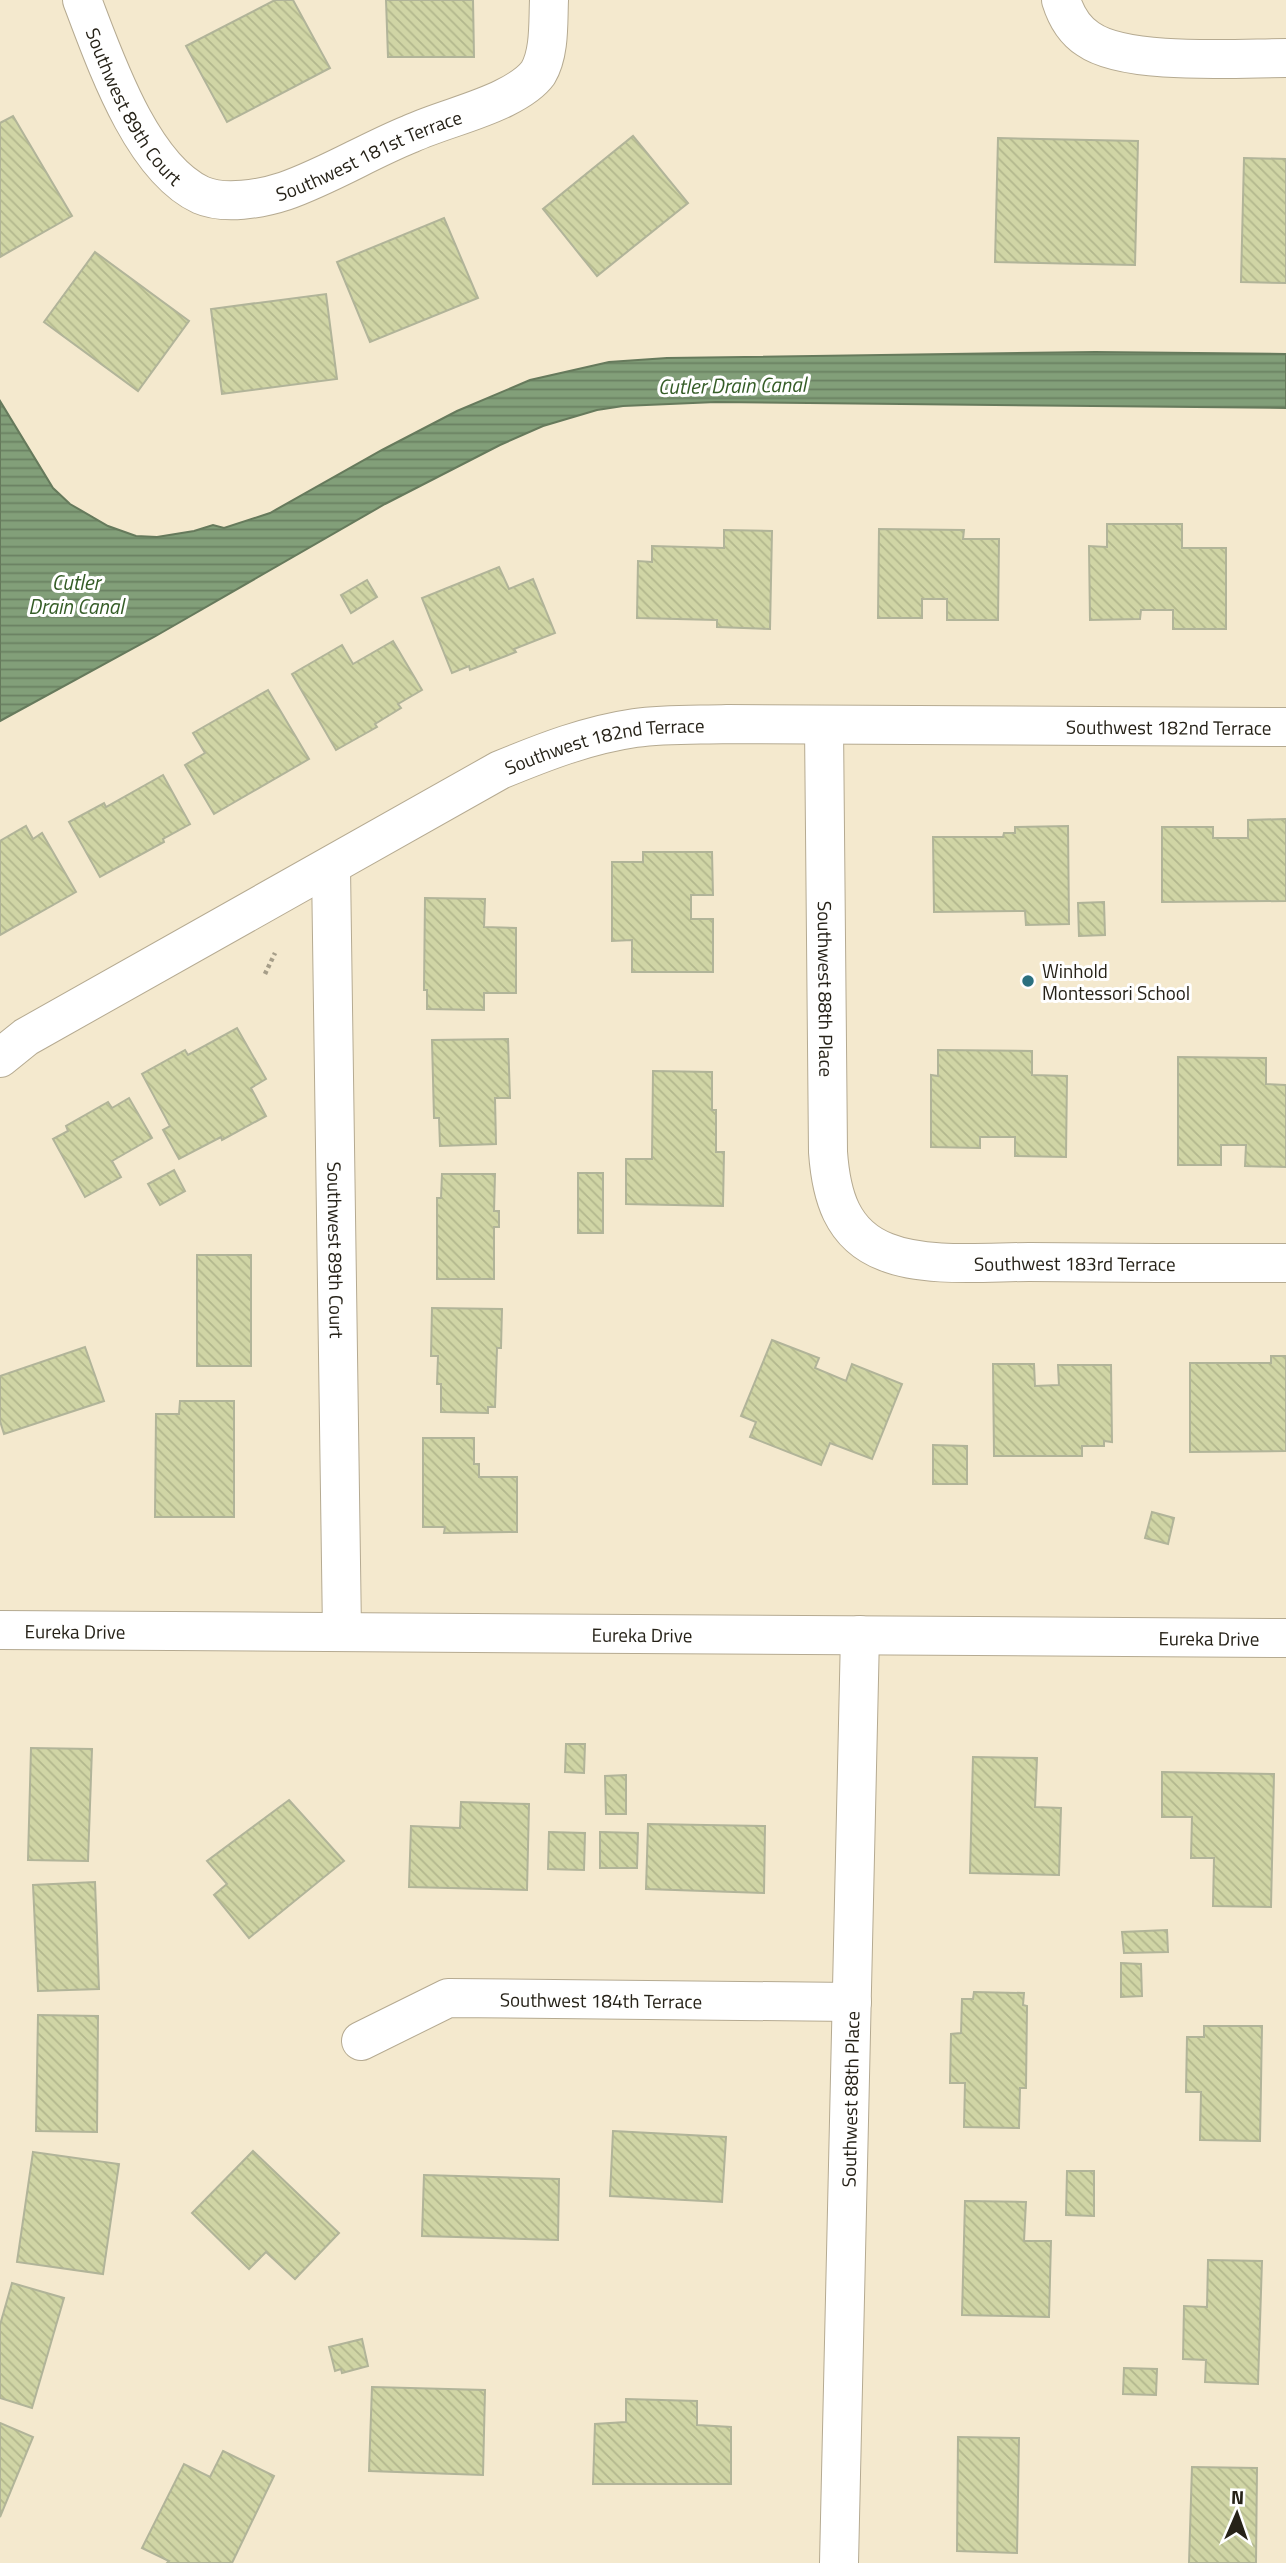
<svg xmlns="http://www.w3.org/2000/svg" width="1286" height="2563" font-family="'Titillium Web',sans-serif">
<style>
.water{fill:url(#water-rules);stroke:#667a5c;stroke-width:2}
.building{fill:url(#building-back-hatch);stroke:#b1b499;stroke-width:2}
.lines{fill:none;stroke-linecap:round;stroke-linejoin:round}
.street-casing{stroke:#b5aa91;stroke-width:40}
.secondary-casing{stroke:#b5aa91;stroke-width:40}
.path{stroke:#a69e89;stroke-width:4.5;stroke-dasharray:3.5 3.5;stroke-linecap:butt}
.street{stroke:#fff;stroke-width:38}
.secondary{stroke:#fff;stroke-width:38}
.poi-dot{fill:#2b707f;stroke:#fff;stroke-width:2.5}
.labels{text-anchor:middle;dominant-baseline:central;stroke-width:6;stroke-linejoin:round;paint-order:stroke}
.street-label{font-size:19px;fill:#262218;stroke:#fff}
.poi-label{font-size:19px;fill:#262218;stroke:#fff;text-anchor:start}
.water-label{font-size:21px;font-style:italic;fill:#355d27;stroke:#fff}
</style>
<defs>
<pattern id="water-rules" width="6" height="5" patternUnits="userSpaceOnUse" patternTransform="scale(1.75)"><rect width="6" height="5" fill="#829f79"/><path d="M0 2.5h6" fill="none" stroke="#6a8162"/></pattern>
<pattern id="building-back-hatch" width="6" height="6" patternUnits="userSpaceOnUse" patternTransform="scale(1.75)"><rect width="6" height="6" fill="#d0d5a5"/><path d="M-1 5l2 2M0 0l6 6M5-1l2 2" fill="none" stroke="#b2b78d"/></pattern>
</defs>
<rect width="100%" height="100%" fill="#f4e9ce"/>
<path class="water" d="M1095,352l191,2v54l-570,-6 -93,4 -26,4 -54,16 -43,19 -115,59 -231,133 -154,84v-320l53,87 17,16 38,22 28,10 21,1 37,-6 19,-6 11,3 46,-15 112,-63 75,-39 73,-31 79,-18 58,-4z"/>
<g class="building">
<path d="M275,0h18l37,68 -103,54 -41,-76z"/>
<path d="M386,0h87l1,57h-86z"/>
<path d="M13,116l59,100 -72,41v-134z"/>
<path d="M633,136l55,67 -91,73 -54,-67z"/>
<path d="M998,138l140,3 -3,124 -140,-3z"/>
<path d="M1244,158l42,1v124l-45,-1z"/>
<path d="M444,218l34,80 -108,44 -33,-80z"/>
<path d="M95,252l94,69 -51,70 -94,-69z"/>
<path d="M326,294l11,85 -115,15 -11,-85z"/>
<path d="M1107,524h75v24h44v81h-53v-19h-32l-1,9 -50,1 -1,-74 18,1z"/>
<path d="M879,529l85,1 -1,9h36l-1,81h-51v-21h-25v19h-44z"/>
<path d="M724,530l48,1 -2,98 -53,-2v-7l-80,-2 1,-57 14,1v-16l72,2z"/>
<path d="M499,567l10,22 24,-10 22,54 -41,16 2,3 -46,18 -1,-4 -17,7 -30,-75z"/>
<path d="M367,580l10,17 -26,16 -10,-18z"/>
<path d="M393,641l29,49 -24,14 3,4 -26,16 2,3 -41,23 -44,-76 50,-29 11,19z"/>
<path d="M268,690l41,69 -95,55 -29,-49 20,-12 -12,-20z"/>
<path d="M163,775l27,49 -27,15 1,3 -64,35 -31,-55 35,-19 2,4z"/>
<path d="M1286,819v82l-124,1v-75h51v11h35v-18z"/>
<path d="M26,826l7,13 9,-6 34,59 -76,43v-94z"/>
<path d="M1068,826l1,98 -43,1 -1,-14 -91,1 -1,-75h70l1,-4h11v-6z"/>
<path d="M643,852h69l1,43h-22v24h22v53h-81v-32l-20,1v-79h31z"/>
<path d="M425,898l60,1 -1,28 32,1v65h-32v17l-57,-1v-19h-3z"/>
<path d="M1104,902l1,33 -26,1 -1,-33z"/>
<path d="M237,1028l29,51 -15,9 15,28 -44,24 -1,-3 -42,22 -16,-29 7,-4 -28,-52 43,-24 3,5z"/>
<path d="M508,1039l2,59h-15l1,46 -56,2 -1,-28h-5l-2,-78z"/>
<path d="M938,1050l94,1v24l35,1 -1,81 -51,-1v-19h-35v11l-49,-1v-72l7,1z"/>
<path d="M1178,1057l88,1v26l20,1v82l-41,-1 1,-21h-25v20h-43z"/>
<path d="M653,1071l59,1v38h4v42h8l-1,54 -97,-2v-45h26z"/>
<path d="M129,1098l23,40 -40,23 9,16 -36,20 -32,-58 15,-8 -2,-5 42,-24 4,6z"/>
<path d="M174,1170l11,21 -25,14 -12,-21z"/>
<rect x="578" y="1173" width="25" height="60"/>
<path d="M442,1174h53l-1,37h5v16h-5v52h-57v-81h4z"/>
<rect x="197" y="1255" width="54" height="111"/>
<path d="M432,1308l70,1 -1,39h-4l-2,59h-7v6l-47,-1v-28h-4l1,-28h-7z"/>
<path d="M772,1340l47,18 -4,10 31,13 6,-17 50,20 -30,75 -42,-16 -9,22 -71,-28 6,-15 -15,-6z"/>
<path d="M85,1347l19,54 -100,33 -4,-13v-45z"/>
<path d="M1271,1356h15v95l-96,1v-89h81z"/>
<path d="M993,1364h41l1,22 24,-1 -1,-20h53l1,77 -8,-1v5h-22v10h-88z"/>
<path d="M180,1401h54v116h-79l1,-103h23z"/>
<path d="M423,1438h51v26h5v13h38v55l-73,1 1,-6h-22z"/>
<path d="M933,1445l34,1v38h-34z"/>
<path d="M1152,1512l22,6 -6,26 -23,-6z"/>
<path d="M566,1744h19l-1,29 -19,-1z"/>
<path d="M31,1748l61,1 -4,112 -60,-1z"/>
<path d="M973,1757l64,1 -2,49 26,1 -2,67 -89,-2z"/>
<path d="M1162,1772l112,2 -3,133 -58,-1 1,-48h-23l1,-41h-30z"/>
<path d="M626,1775v39h-20l-1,-38z"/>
<path d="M289,1800l55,61 -95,77 -35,-43 13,-11 -20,-23z"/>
<path d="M461,1802l68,2 -2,86 -118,-3 2,-61 49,2z"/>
<path d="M648,1824l117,2 -1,67 -118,-4z"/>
<path d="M549,1832l36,1 -1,37 -36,-1z"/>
<path d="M600,1832l38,1 -1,35h-37z"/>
<path d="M95,1882l4,107 -61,2 -5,-106z"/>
<path d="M1167,1930l1,22 -44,1 -2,-21z"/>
<path d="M1121,1963l20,1 1,32 -21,1z"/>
<path d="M974,1992l50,1 -1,12 4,1 -1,82h-6l-1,40 -55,-1 1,-44h-15l1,-49 10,-1 1,-34h11z"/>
<path d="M38,2015l60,1 -1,116 -61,-1z"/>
<path d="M1204,2026h58l-2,115 -60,-1 1,-48h-15l1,-55h17z"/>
<path d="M613,2131l113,6 -4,65 -112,-6z"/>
<path d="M253,2151l86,82 -44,46 -29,-27 -17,17 -57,-56z"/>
<path d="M33,2152l86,12 -16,110 -86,-12z"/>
<path d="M1067,2171h27v45l-28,-1z"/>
<path d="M424,2175l135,4 -1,61 -136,-4z"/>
<path d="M965,2201l61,1 -2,39h27l-2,76 -87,-2z"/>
<path d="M1208,2260l54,1 -4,123 -53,-2 1,-22 -23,-1 1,-53 23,1z"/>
<path d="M12,2283l52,15 -32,110 -32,-10v-73z"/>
<path d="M362,2339l6,27 -26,7 -1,-4 -6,2 -6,-24z"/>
<path d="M1124,2368l33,1 -1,26 -33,-1z"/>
<path d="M372,2387l113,3 -2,85 -114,-4z"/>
<path d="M626,2399l71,2v24l34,2v57h-138l2,-60 31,-2z"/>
<path d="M0,2423l33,14 -33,80z"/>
<path d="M958,2437l61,1 -2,115 -60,-2z"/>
<path d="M223,2451l51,25 -42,87h-65l2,-2 -27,-13 42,-84 26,13z"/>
<path d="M1192,2467l65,1 -1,95h-67z"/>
</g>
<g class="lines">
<g class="street-casing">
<g id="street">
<path id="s1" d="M82,0c23,60 59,167 119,195 23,10 60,4 84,-4 43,-15 83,-40 125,-57 31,-14 64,-21 94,-36 12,-6 26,-14 34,-25 12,-20 10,-51 11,-73"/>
<path d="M1061,0c5,16 13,30 27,39 38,27 150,19 198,19"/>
<path id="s2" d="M824,725l4,427c3,42 13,83 58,100 40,16 100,10 143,10 86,1 171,1 257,1"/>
<path id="s3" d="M331,868l11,764"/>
<path id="s4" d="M0,1058l26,-21 474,-267c44,-18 87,-35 135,-42 30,-4 61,-3 92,-4l559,3"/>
<path id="s5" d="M361,2041l87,-43 404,4"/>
<path id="s6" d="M839,2563l21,-928"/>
</g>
</g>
<g class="secondary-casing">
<g id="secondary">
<path id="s7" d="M0,1630l1286,8"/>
</g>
</g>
<path class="path" d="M265,974l10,-21"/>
<use href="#street" class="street"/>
<use href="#secondary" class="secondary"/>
</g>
<circle class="poi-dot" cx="1028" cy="981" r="7"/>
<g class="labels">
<g class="street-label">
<text stroke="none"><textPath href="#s1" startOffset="119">Southwest 89th Court</textPath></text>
<text stroke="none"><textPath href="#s1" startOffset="410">Southwest 181st Terrace</textPath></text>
<text stroke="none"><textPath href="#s4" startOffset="1253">Southwest 182nd Terrace</textPath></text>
<text stroke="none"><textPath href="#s4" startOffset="686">Southwest 182nd Terrace</textPath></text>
<text stroke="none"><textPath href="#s2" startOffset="264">Southwest 88th Place</textPath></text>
<text stroke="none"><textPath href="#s3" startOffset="382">Southwest 89th Court</textPath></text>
<text stroke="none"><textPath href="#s2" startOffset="740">Southwest 183rd Terrace</textPath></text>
<text stroke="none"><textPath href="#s7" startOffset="75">Eureka Drive</textPath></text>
<text stroke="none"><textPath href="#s7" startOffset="642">Eureka Drive</textPath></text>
<text stroke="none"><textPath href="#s7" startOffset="1209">Eureka Drive</textPath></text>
<text stroke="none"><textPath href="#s5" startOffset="250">Southwest 184th Terrace</textPath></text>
<text stroke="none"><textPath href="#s6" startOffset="464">Southwest 88th Place</textPath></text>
</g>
<g class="poi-label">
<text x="1042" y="970">Winhold<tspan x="1042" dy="22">Montessori School</tspan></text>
</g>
<g class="water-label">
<text transform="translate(732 385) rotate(-1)">Cutler Drain Canal</text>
<text x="76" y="582">Cutler<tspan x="76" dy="24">Drain Canal</tspan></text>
</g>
</g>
<g transform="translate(1237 2514) rotate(2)" stroke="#ffffff" stroke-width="5" paint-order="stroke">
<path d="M0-5L12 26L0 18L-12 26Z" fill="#262218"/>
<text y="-10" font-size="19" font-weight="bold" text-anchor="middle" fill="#262218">N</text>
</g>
</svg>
